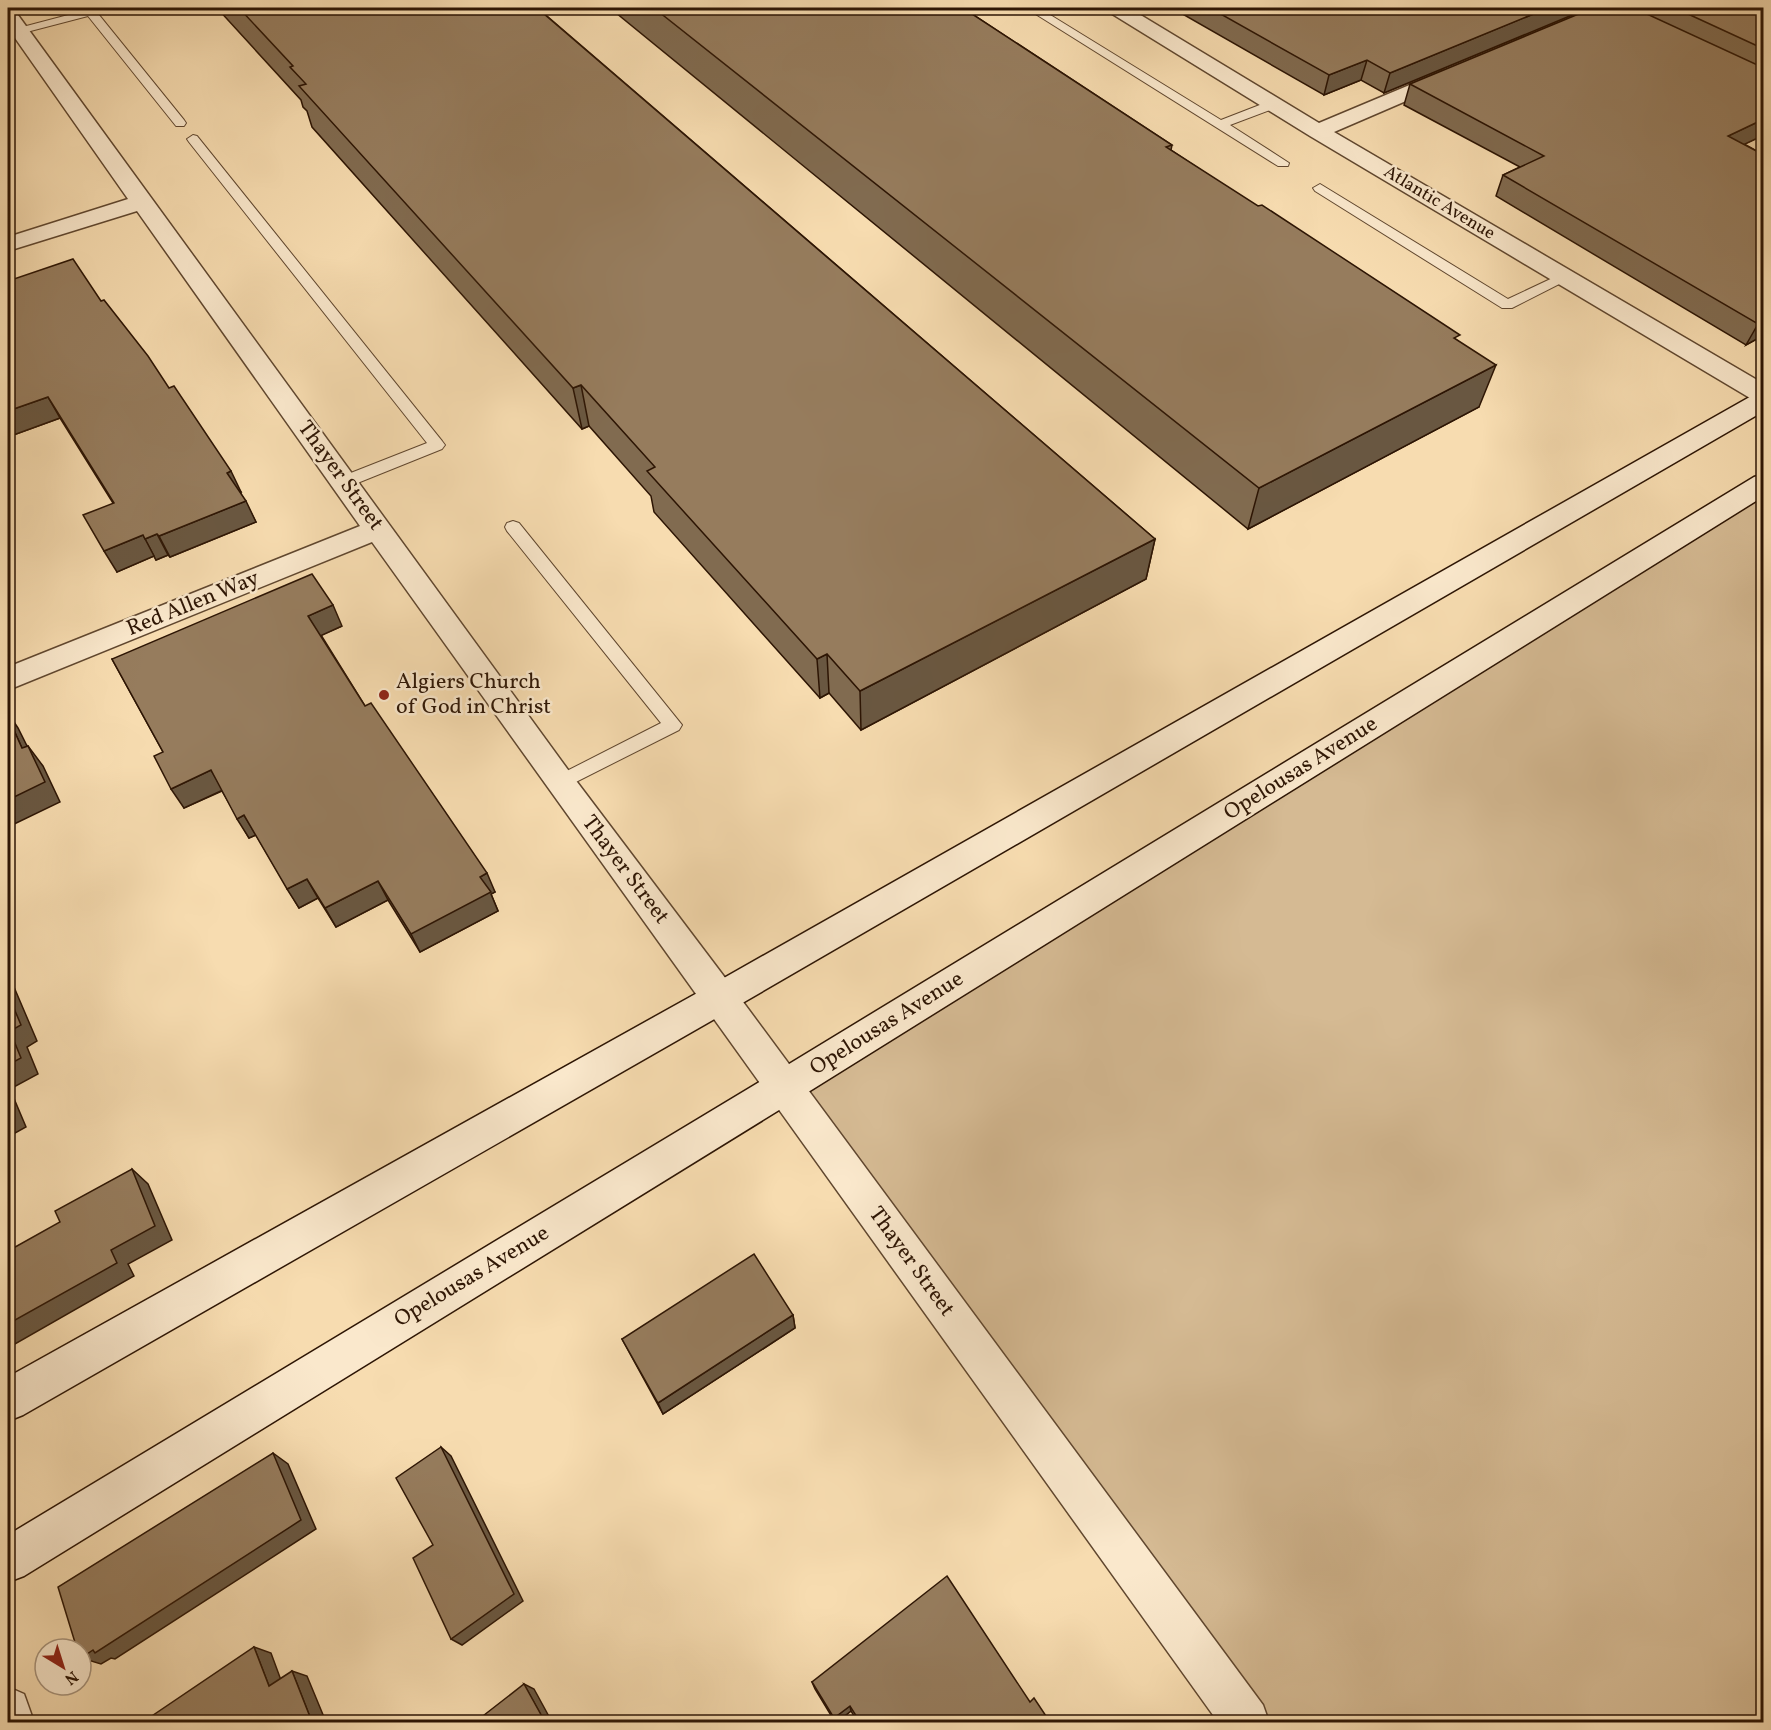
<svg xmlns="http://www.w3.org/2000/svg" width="1771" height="1730" font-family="Vollkorn,serif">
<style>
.green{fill:#d5ba93;stroke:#81684c;stroke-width:1.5}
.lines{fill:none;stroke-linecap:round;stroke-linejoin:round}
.lane-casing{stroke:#60472f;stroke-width:2}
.street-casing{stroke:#60472f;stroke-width:3}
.secondary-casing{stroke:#2d1504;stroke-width:3}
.lane{fill:#fae8cc;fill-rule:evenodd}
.street{fill:#fae8cc;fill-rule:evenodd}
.secondary{fill:#fae8cc;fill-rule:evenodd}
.wall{fill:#816b50;stroke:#2d1504;stroke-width:1.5}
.shaded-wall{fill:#695741;stroke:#2d1504;stroke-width:1.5}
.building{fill:#967c5d;stroke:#2d1504;stroke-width:1.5}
.poi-dot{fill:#8f2418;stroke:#fae8cc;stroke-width:2}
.labels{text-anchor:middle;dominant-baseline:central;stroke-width:5;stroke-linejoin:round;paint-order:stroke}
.far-street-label{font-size:18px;fill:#2d1504;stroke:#fae8cc}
.street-label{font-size:22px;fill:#2d1504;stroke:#fae8cc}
.poi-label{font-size:22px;fill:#2d1504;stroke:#fae8cc;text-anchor:start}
</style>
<rect width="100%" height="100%" fill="#f7dcb0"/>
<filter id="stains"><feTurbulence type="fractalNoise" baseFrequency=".00333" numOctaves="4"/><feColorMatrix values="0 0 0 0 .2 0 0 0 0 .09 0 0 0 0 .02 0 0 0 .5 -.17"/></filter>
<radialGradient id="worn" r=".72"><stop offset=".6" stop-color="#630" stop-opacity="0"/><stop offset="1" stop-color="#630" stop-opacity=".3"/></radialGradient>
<path class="green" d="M1763,483v1239h-520l-459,-635z"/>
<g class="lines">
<g class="lane-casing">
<g id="lane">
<path d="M1026,8h13l182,112 49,-19h8l2,3 -2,3 -48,18 59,38 -1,3h-10z"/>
<path d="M91,9l4,1 89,110 2,3 -2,3h-8l-88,-110 -69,18 -6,-3 2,-2z"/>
<path d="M193,135l4,1 245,305 3,4 -3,4 -92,37h-12l-2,-4 2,-4 89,-35 -238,-301 -2,-3z"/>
<path d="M1320,184l188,115 51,-24h10l2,3 -59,30h-10l-187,-117 -2,-3z"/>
<path d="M513,521l6,2 163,202 -3,5 -119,60 -7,-2 -2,-5 2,-5 108,-55 -154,-192 -2,-4 2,-4z"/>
</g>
</g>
<g class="street-casing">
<g id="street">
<path d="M1106,8h23l190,115 124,-52h14l3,4 -3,4 -123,53 430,252v19l-9,-2 -445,-265 -201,-124z"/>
<path d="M8,9l7,2 556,763 161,213 531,718 6,17h-51l-846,-1180 -364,148v-23l352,-141 -223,-315 -129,40v-14l120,-38 -120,-171z"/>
<path d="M8,1687l16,7 10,28h-26z"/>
</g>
</g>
<g class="secondary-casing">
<g id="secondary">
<path d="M1764,392v19l-1032,598 -709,406 -15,6v-44l700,-390 1047,-593z"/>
<path d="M1764,474v22l-967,603 -773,477 -16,6v-47l763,-460 983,-598z"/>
</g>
</g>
<use href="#lane" class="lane"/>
<use href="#street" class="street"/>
<use href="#secondary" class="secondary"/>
</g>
<g class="wall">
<path d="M217,8h332l-9,2 615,529 -9,40 -285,151 -32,-37 -9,5 -166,-186 -3,-16 -62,-70 -7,3 -270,-302 -5,-16 -4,-4 -2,-7z"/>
<path d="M610,8h353l209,137 -1,5 287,191 21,66 -231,122z"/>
<path d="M1172,8h417l-205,85 -23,-13 -37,15z"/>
<path d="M1593,8h171v127l-20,9 20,11v180l-18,10 -250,-149 7,-21 17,-8 -116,-62 6,-21z"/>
<path d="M101,301l140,191h-1l16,30 -86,35 -2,-2 -12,5 -2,-4 -37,16 -4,-69 -53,-85 -52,19z"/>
<path d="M342,626l-21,9 44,71 130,186 -4,2 7,17 -78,41 -32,-52 -52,27 -18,-29 -19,10 -43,-73 -7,3 -27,-47 -38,17 -21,-56 -51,-93z"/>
<path d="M793,1315l2,13 -132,86 -41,-75z"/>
<path d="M812,1682l218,20 20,20h-192l-7,-11 -14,11h-2l-20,-33z"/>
</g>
<g class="shaded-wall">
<path d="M510,8h39l-37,11z"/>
<path d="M1548,8h41l-205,85 6,-20z"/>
<path d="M1367,60l-6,20 -37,15 5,-20z"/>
<path d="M1764,119v16l-46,22 10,-21z"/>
<path d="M1764,321v14l-18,10 12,-21z"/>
<path d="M1496,365l-17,42 -231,122 11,-41z"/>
<path d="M581,385l8,41 -7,3 -9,-41z"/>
<path d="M48,397l12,21 -52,19v-26z"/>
<path d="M231,471l10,21 -4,2 -10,-21z"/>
<path d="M246,501l10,21 -86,35 -11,-21z"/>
<path d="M157,534l11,21 -12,5 -11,-21z"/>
<path d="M143,535l11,21 -37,16 -13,-21z"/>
<path d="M1155,539l-9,40 -285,151 -1,-39z"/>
<path d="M8,565l5,12 -5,2z"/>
<path d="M333,605l9,21 -24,11 -10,-21z"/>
<path d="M827,654l2,39 -9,5 -3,-39z"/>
<path d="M8,713l10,15 20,40 -16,-20 -14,-31z"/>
<path d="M28,746l15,20 17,36 -52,25v-27z"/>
<path d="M211,770l12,20 -39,18 -13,-19z"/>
<path d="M244,815l12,20 -7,3 -12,-19z"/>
<path d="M487,873l8,19 -4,2 7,17 -78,41 -9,-18 69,-57z"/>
<path d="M307,879l11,19 -19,10 -12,-19z"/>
<path d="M378,881l10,19 -52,27 -11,-19z"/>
<path d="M8,973l29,68 -10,6 11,27 -28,15 16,38 -18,10v-72l2,-34 -2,-37z"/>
<path d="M132,1169l16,15 24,56 -44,24 6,12 -126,72v-24l103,-74z"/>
<path d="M793,1315l2,13 -132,86 -5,-11z"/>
<path d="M441,1447l10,9 72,145 -61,44 -11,-6z"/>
<path d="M273,1453l15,11 28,65 -201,130 -4,-1 -10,6 -20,-6z"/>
<path d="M254,1647l17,6 14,38 -16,-5z"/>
<path d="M292,1671l15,5 19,46h-14z"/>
<path d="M524,1684l10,5 18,33h-7z"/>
<path d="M850,1706l1,5 -14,11h-2l-1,-4z"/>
</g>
<g class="building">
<path d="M239,8h298l618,531 -295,152 -33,-37 -10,5 -170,-188 8,-4 -74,-82 -8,3 -274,-302 7,-2 -16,-17 3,-1z"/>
<path d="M654,8h309l209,137 -6,2 92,59 4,-1 198,130 -6,3 42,27 -237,123z"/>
<path d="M1210,8h338l-158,65 -23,-13 -38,15z"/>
<path d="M1593,8h41l130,60v51l-36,17 36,19v166l-6,3 -255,-149 41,-19 -134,-72z"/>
<path d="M1675,8h89v41z"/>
<path d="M73,259l28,42 3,-1 44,56 21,32 5,-2 57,85 -4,2 19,28 -87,35 -2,-2 -12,5 -2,-4 -39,16 -21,-36 31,-12 -66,-106 -40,14v-130z"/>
<path d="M312,574l21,31 -25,11 57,90 6,-3 116,170 -7,4 11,15 -80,42 -33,-53 -53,27 -18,-29 -20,10 -43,-74 -7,4 -26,-49 -40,19 -17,-33 9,-4 -51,-93z"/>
<path d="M8,717l14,31 6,-2 17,36 -37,18z"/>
<path d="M8,994l13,31 -11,6 11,27 -13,7z"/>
<path d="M132,1169l23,57 -44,24 6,13 -109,61v-73l52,-29 -5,-11z"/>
<path d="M754,1254l39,61 -135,88 -36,-64z"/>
<path d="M441,1447l73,147 -63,45 -38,-81 20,-13 -37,-67z"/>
<path d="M273,1453l28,67 -206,133 -2,-3 -12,8v-9h-4l-19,-62z"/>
<path d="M947,1576l83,126 4,-4 16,24h-190l-10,-16 -16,12 -22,-36z"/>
<path d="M254,1647l15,39 23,-15 20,51h-169z"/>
<path d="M524,1684l21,38h-63l-3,-3z"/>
</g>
<circle class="poi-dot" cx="384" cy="695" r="6"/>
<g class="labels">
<g class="far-street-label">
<text transform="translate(1439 203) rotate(31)">Atlantic Avenue</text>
</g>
<g class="street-label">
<text transform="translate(340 476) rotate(54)">Thayer Street</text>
<text transform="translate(193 604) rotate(-22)">Red Allen Way</text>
<text transform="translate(1301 769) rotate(-32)">Opelousas Avenue</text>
<text transform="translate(625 870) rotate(53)">Thayer Street</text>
<text transform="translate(887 1024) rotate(-32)">Opelousas Avenue</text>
<text transform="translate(911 1262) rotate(54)">Thayer Street</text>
<text transform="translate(472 1277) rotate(-31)">Opelousas Avenue</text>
</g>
<g class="poi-label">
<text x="396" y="682">Algiers Church<tspan x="396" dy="25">of God in Christ</tspan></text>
</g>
</g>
<rect width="1771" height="1730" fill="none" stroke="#f7dcb0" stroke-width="30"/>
<rect x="9" y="9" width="1753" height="1712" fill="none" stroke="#2d1504" stroke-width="3"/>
<rect x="15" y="15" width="1741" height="1700" fill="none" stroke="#2d1504" stroke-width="1.5"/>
<g transform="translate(63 1667) rotate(142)"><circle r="28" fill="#fae8cc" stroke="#a8947c" stroke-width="1.5"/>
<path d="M0-4.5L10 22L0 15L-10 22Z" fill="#8f2418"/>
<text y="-9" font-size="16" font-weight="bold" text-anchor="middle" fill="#2d1504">N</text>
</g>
<rect width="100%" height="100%" filter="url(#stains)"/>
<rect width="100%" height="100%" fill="url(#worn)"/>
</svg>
